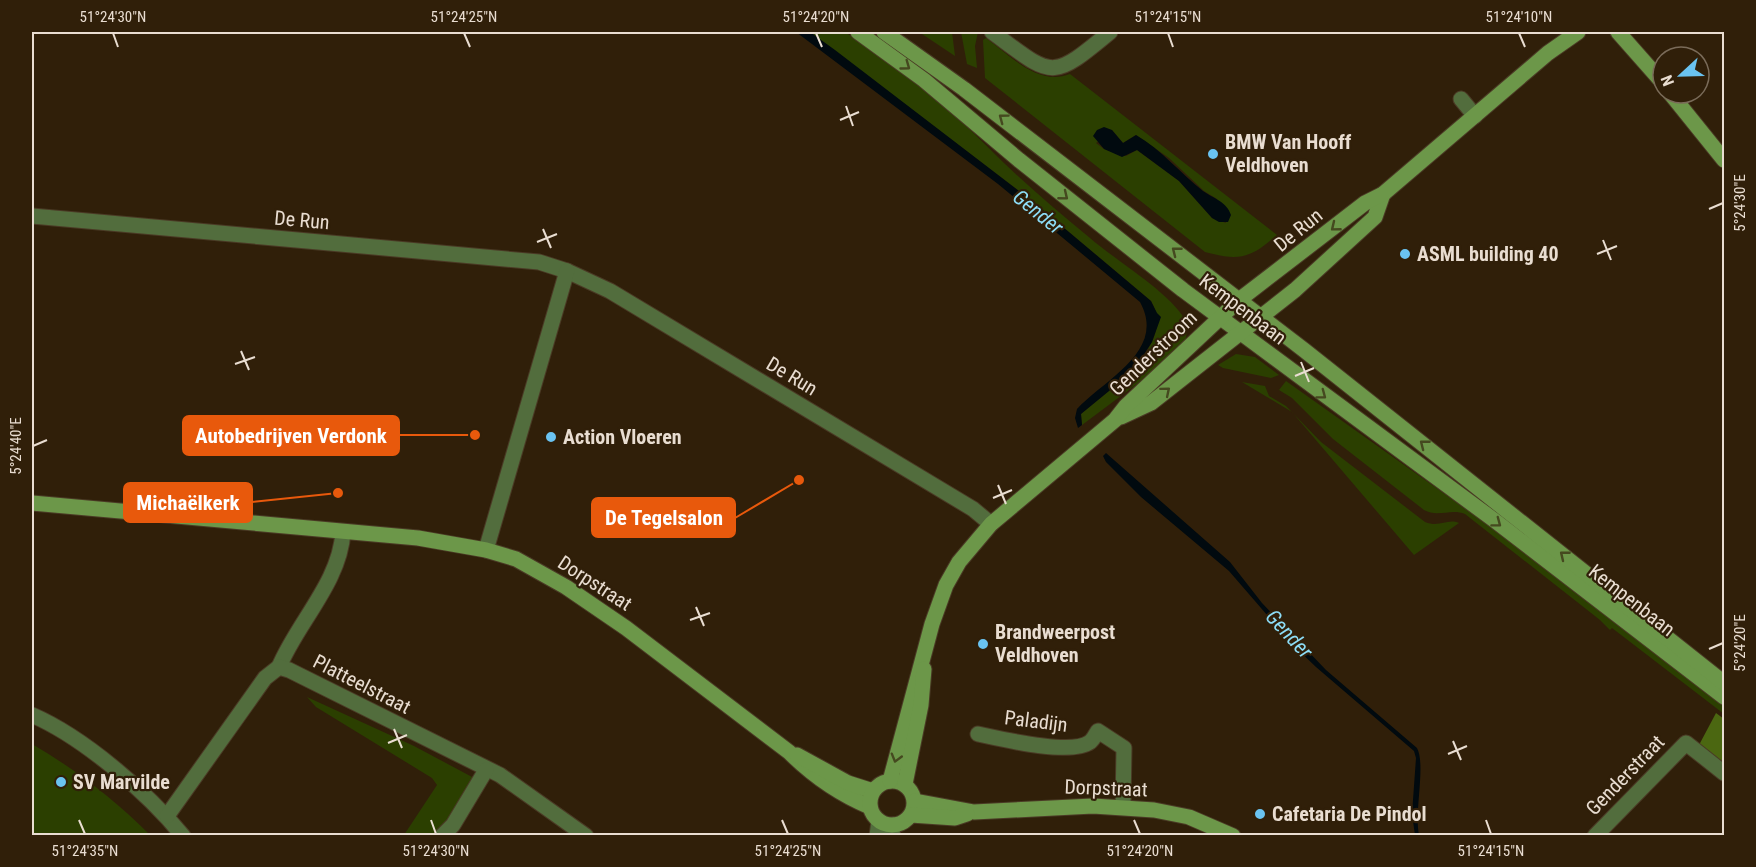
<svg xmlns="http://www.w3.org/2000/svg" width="1756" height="867" font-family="'Roboto Condensed',sans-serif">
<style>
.green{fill:#2b3f00;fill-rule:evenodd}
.forest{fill:#4b6711}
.water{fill:#010a0f}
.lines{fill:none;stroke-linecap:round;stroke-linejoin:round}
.street-casing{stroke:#4a3a25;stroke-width:17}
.secondary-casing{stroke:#4a3a25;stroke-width:17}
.street{stroke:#526d3d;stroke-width:15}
.secondary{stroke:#6c9749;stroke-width:15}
.oneway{stroke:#45491f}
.ticks{fill:none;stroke:#e9ddd1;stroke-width:2}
.poi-dot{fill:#6ac3f1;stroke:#301f09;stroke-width:2}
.labels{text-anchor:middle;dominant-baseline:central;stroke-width:4.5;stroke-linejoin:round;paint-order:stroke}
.poi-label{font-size:20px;font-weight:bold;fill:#e9ddd1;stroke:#301f09;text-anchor:start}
.street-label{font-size:20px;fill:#e9ddd1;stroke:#301f09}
.water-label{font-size:21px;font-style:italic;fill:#8dddf7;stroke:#301f09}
.leader{fill:none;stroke:#e8590c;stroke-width:2}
.callout-dot{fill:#e8590c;stroke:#301f09;stroke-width:2}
.callout{fill:#e8590c;stroke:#e8590c;stroke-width:2}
.callout-label{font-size:21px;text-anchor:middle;font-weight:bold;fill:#fff}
.neatline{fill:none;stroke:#e9ddd1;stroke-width:2}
.ticks-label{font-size:15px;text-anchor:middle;fill:#e9ddd1}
</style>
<rect width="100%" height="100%" fill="#301f09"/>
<g class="green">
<path d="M810,32c10,0 27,-4 36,1 59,33 110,82 158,130 27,26 57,51 86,75 26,23 85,57 98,87l-3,19 -12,13 -91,68 -1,-11c28,-24 96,-69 70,-113l-119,-100z"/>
<path d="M919,32h33l3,24z"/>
<path d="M961,32h17l-3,14 2,22 -10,-4z"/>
<path d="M986,38c24,17 52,49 84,36l207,161c-27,24 -38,26 -72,17l-220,-174 -2,-38zM1112,130l11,13 13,-8 33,23 35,33 13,8 9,24 -14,-5 -33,-37 -42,-31 -11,6 -22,-7 -8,-6z"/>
<path d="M1236,354l19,3 24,18 -8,3 -48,-10 -5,-3z"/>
<path d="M1286,381l225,160 213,165v8l-112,-86 -2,2 -10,-10 -135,-106c-14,-6 -27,4 -41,-4l-91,-71 -41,-41 -13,-8z"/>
<path d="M1242,382l23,4 4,10 17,10 35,36 104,80c15,6 22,-4 34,1l-45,32 -122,-143z"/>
<path d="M307,697l107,49 60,32 -3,10 -35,47h-32l33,-50 -5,-7 -116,-71z"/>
<path d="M32,744c43,25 82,55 118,91h-118z"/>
</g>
<path class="forest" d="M1716,713l8,6v45l-25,-19z"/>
<g class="water">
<path d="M796,32h14l25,18 197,151 119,100 6,12 4,4 -9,25 -11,17 -15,18 -45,37 1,11 -4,3 -3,-10 2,-9c28,-30 90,-58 63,-107l-142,-118z"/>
<path d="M1104,127l8,3 11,13 13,-8c26,15 44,38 67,56 10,7 24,11 28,24l-3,7h-9l-7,-4 -33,-37 -42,-31 -15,7 -18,-8 -11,-13 4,-6z"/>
<path d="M1106,453l124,109 32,41 64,67 91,78c9,17 -3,63 2,87h-4l-3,-21 4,-56 -2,-7 -98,-84 -24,-23 -63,-73 -88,-74 -35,-35 -3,-6z"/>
</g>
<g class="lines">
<g class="street-casing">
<g id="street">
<path d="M992,32c61,45 58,50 118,0"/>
<path d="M1461,99l14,17"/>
<path d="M32,216l507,46 28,9 43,20 363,218 18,15"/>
<path d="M486,550l81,-279"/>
<path d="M279,667c18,-44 61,-85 64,-135"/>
<path d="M32,715c51,22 115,77 151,121"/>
<path d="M978,734c23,5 93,22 112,8 3,-2 6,-8 8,-11l26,17 -1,59"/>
<path d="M167,816l98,-138 14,-11 10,3 211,105 86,61"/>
<path d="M442,836l11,-11 33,-55"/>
<path d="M877,836l2,-15"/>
<path d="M892,836l1,-11"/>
<path d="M1595,836l91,-93 38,30"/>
</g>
</g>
<g class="secondary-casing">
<g id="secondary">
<path d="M858,32l66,48 95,80 164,130 311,230 230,177"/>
<path d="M884,32l80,57 340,261 420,333"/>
<path d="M1618,32l45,51"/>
<path d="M1670,93l54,67"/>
<path d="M1121,417l30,-14 144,-113 80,-73 8,-23"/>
<path d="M32,503l386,35 68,12 30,9 50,28 60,41 163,124c24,24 50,42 81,55"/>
<path d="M797,755l51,28 25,8"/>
<circle cx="892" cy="803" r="22"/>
<path d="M890,781l42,-157 14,-39 13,-23 32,-38 124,-104 11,-14 113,-106 126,-97 18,-9 165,-141 30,-21"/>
<path d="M905,784l16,-79 3,-36"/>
<path d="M915,801l59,11 119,-6 61,4 35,7 44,19"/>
<path d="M911,815l44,3 12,-4"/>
</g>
</g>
<use href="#street" class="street"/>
<use href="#secondary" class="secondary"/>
</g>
<defs><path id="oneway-chevron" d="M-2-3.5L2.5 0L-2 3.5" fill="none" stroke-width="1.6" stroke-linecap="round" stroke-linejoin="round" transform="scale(1.5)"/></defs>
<g class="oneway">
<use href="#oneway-chevron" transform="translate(906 66) rotate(36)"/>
<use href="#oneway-chevron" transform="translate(1003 118) rotate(-143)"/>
<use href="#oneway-chevron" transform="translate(1064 196) rotate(39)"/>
<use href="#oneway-chevron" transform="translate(1335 227) rotate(141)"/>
<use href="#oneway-chevron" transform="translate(1176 251) rotate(-142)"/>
<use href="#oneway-chevron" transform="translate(1166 391) rotate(-40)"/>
<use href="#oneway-chevron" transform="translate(1322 395) rotate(37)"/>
<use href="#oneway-chevron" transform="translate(1424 444) rotate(-142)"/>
<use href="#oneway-chevron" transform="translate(1497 523) rotate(37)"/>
<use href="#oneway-chevron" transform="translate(1564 555) rotate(-141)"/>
<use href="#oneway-chevron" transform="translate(896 758) rotate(106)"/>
</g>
<path class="ticks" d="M113,33l5,14M464,33l6,14M816,33l6,14M1168,33l5,14M1519,33l6,14M846,106l7,20M840,120l19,-8M1709,209l14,-6M543,229l8,19M1603,240l8,20M537,242l20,-8M1597,254l20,-8M241,351l8,19M1301,362l8,20M235,364l20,-7M1295,376l19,-8M33,446l14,-6M998,485l8,19M993,498l19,-8M696,607l8,19M690,620l20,-7M1709,649l14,-6M394,729l8,19M1453,741l8,19M388,743l19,-8M1448,754l19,-8M79,820l6,14M431,820l5,14M782,820l6,14M1134,820l6,14M1486,820l5,14"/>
<g class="poi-dot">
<circle cx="1213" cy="154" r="6"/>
<circle cx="1405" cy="254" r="6"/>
<circle cx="551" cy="437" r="6"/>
<circle cx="983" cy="644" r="6"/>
<circle cx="61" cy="782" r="6"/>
<circle cx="1260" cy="814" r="6"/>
</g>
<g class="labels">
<g class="poi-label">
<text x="1225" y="142">BMW Van Hooff<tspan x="1225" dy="23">Veldhoven</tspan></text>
<text x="1417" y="254">ASML building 40</text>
<text x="563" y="437">Action Vloeren</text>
<text x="995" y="632">Brandweerpost<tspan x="995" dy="23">Veldhoven</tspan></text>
<text x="73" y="782">SV Marvilde</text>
<text x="1272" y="814">Cafetaria De Pindol</text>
</g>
<g class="street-label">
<text transform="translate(302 220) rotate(5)">De Run</text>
<text transform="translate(1298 230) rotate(-39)">De Run</text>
<text transform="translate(1243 309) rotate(37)">Kempenbaan</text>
<text transform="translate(1153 353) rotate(-44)">Genderstroom</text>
<text transform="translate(792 376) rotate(31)">De Run</text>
<text transform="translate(595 583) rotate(33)">Dorpstraat</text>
<text transform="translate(1632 600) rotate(38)">Kempenbaan</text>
<text transform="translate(362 684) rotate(27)">Platteelstraat</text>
<text transform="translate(1036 721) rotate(7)">Paladijn</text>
<text transform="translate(1625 775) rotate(-46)">Genderstraat</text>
<text transform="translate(1106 788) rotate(2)">Dorpstraat</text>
</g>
<g class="water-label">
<text transform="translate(1038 212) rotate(39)">Gender</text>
<text transform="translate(1289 634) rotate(47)">Gender</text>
</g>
</g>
<path class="leader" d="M475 435L399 435M338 493L252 502M799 480L735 518"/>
<g class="callout-dot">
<circle cx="475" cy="435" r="6"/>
<circle cx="338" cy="493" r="6"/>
<circle cx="799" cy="480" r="6"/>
</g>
<g class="callout">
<rect x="183" y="416" width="216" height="39" rx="6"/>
<rect x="124" y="483" width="128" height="39" rx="6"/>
<rect x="592" y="498" width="143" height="39" rx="6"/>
</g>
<g class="callout-label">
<text x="291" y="443">Autobedrijven Verdonk</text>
<text x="188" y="510">Michaëlkerk</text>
<text x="664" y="525">De Tegelsalon</text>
</g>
<rect width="1756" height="867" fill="none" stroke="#301f09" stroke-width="66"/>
<g transform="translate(1681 75) rotate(248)"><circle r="28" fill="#301f09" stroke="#7a6b59" stroke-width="1.5"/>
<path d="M0-4.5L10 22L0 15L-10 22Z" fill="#6ac3f1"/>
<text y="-9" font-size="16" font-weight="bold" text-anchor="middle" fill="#e9ddd1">N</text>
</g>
<rect x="33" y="33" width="1690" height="801" class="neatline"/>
<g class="ticks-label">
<text x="113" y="22">51°24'30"N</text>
<text x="464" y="22">51°24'25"N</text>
<text x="816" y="22">51°24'20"N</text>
<text x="1168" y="22">51°24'15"N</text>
<text x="1519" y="22">51°24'10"N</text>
<text transform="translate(1740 203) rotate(-90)" y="5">5°24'30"E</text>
<text transform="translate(16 446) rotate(-90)" y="5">5°24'40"E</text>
<text transform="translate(1740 643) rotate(-90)" y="5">5°24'20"E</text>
<text x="85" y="856">51°24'35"N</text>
<text x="436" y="856">51°24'30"N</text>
<text x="788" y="856">51°24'25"N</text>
<text x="1140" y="856">51°24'20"N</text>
<text x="1491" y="856">51°24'15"N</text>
</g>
</svg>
